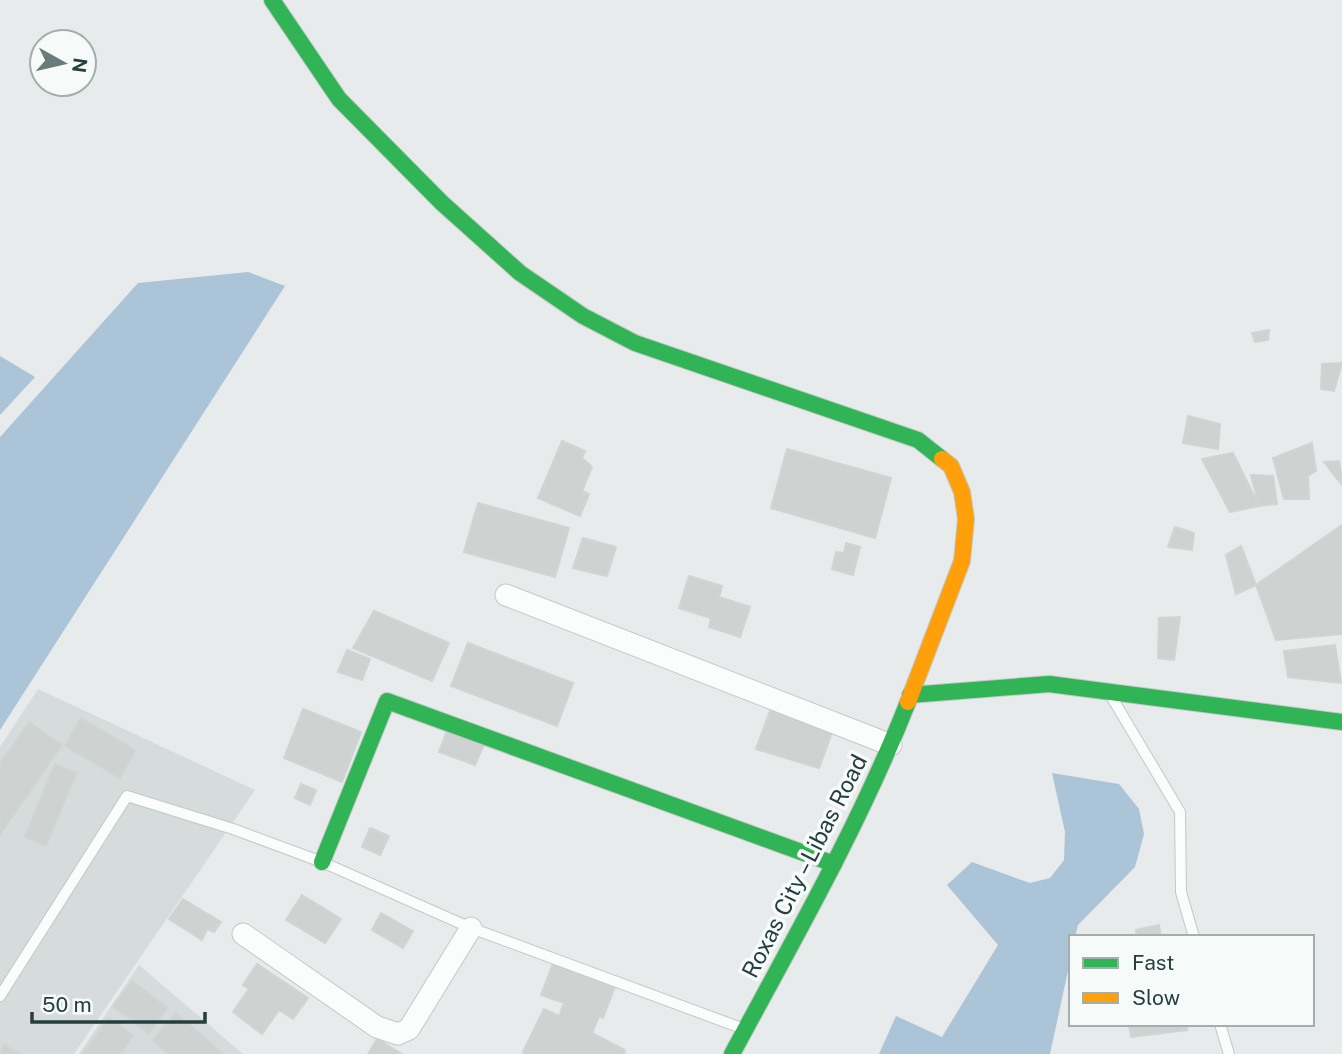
<svg xmlns="http://www.w3.org/2000/svg" width="1342" height="1054" font-family="'Public Sans',sans-serif">
<style>
.built{fill:#d6dcdb}
.water{fill:#acc4d7}
.building{fill:#ced3d2;stroke:#d0d4d4;stroke-width:2}
.lines{fill:none;stroke-linecap:round;stroke-linejoin:round}
.lane-casing{stroke:#c4c8c8;stroke-width:12}
.street-casing{stroke:#c4c8c8;stroke-width:23}
.fast-casing{stroke:#c3c9c8;stroke-width:18}
.slow-casing{stroke:#c3c9c8;stroke-width:18}
.lane{stroke:#fbfcfc;stroke-width:10}
.street{stroke:#fbfcfc;stroke-width:21}
.fast{stroke:#30b455;stroke-width:16}
.slow{stroke:#ff9f0a;stroke-width:16}
.labels{text-anchor:middle;dominant-baseline:central;stroke-width:7;stroke-linejoin:round;paint-order:stroke}
.street-label{font-size:23px;fill:#253e3e;stroke:#f6faf9}
</style>
<rect width="100%" height="100%" fill="#e7ebeb"/>
<g class="built">
<path d="M38,689l217,101 -181,264h-74v-307z"/>
<path d="M139,965l104,89h-164z"/>
</g>
<g class="water">
<path d="M248,272l37,14 -285,444v-293l138,-154z"/>
<path d="M0,356l35,21 -35,38z"/>
<path d="M1052,773l67,11 20,25 5,25 -9,33 -57,58 -3,12h-4v20l-21,97h-171l17,-38 46,21 56,-92 -51,-60 25,-23 58,21 20,-5 14,-18 1,-28z"/>
</g>
<g class="building">
<path d="M1269,330l-1,10 -13,2 -3,-9z"/>
<path d="M1342,363l-8,28 -13,-2 1,-25z"/>
<path d="M1188,416l32,8 -2,25 -35,-6z"/>
<path d="M562,441l23,10 -3,7 10,9 -10,24 7,3 -9,22 -42,-18z"/>
<path d="M1312,443l4,28 -8,5 1,23h-25l-11,-41z"/>
<path d="M787,449l104,29 -16,60 -104,-30z"/>
<path d="M1233,453l26,53 -29,6 -28,-53z"/>
<path d="M1339,461l3,18v6l-18,-23z"/>
<path d="M1251,475l22,1 4,28 -18,2z"/>
<path d="M478,503l91,25 -14,49 -91,-25z"/>
<path d="M1342,525v109l-66,6 -20,-55z"/>
<path d="M1175,527l19,6 -2,17 -24,-3z"/>
<path d="M583,538l33,9 -9,29 -34,-8z"/>
<path d="M846,543l14,4 -7,28 -21,-6 4,-17 8,1z"/>
<path d="M1241,546l15,39 -20,9 -10,-39z"/>
<path d="M689,576l33,10 -3,11 31,10 -10,30 -31,-10 2,-9 -32,-10z"/>
<path d="M374,611l75,32 -17,38 -79,-33z"/>
<path d="M1180,617l-6,43 -16,-2 1,-40z"/>
<path d="M468,643l105,40 -16,43 -106,-40z"/>
<path d="M1335,645l6,38 -53,-6 -4,-26z"/>
<path d="M347,650l23,9 -8,21 -24,-8z"/>
<path d="M303,709l58,23 -19,50 -58,-24z"/>
<path d="M770,711l63,19 -14,38 -63,-19z"/>
<path d="M81,718l54,32 -15,28 -55,-32z"/>
<path d="M29,722l33,23 -62,89v-70z"/>
<path d="M448,729l37,13 -10,23 -36,-13z"/>
<path d="M55,764l21,9 -30,73 -21,-9z"/>
<path d="M301,784l15,6 -6,15 -15,-7z"/>
<path d="M370,828l19,8 -9,19 -18,-8z"/>
<path d="M302,895l39,24 -16,24 -39,-23z"/>
<path d="M183,899l38,23 -7,10 -7,-3 -5,11 -33,-21z"/>
<path d="M381,913l32,18 -10,17 -31,-18z"/>
<path d="M1159,925l2,12h-24l-1,-7z"/>
<path d="M554,961l62,23 -13,34 -4,-2 -7,17 33,17 -1,4h-98l-3,-2 21,-43 15,7 5,-13 -23,-8z"/>
<path d="M257,964l51,34 -15,21 -14,-9 -17,24 -29,-22 16,-23 -6,-4z"/>
<path d="M132,981l35,27 -18,25 -36,-27z"/>
<path d="M176,1013l47,41h-54l-16,-14z"/>
<path d="M109,1018l24,18 -13,18h-37z"/>
<path d="M1129,1024h58v6l-56,7z"/>
<path d="M377,1039l25,15h-34z"/>
<path d="M4,1044l15,10h-19z"/>
</g>
<g class="lines">
<g class="lane-casing">
<g id="lane">
<path d="M1111,696l69,116 1,80 13,45"/>
<path d="M0,996l127,-200 106,33 89,33 149,66 273,101"/>
<path d="M1220,1024l9,30"/>
</g>
</g>
<g class="street-casing">
<g id="street">
<path d="M506,595l385,150"/>
<path d="M243,934l134,93 21,7 11,-5 62,-101"/>
</g>
</g>
<g class="fast-casing">
<g id="fast">
<path d="M272,0l67,99 103,104 78,70 63,43 52,27 283,97 24,19"/>
<path d="M910,695l139,-11 293,38"/>
<path d="M322,862l65,-161 447,163"/>
<path d="M732,1054c62,-115 128,-230 176,-352"/>
</g>
</g>
<g class="slow-casing">
<path id="slow" d="M908,702l54,-141 4,-42 -4,-27 -11,-26 -9,-7"/>
</g>
<use href="#lane" class="lane"/>
<use href="#street" class="street"/>
<use href="#fast" class="fast"/>
<use href="#slow" class="slow"/>
</g>
<g class="labels">
<g class="street-label">
<text transform="translate(804 866) rotate(-63)">Roxas City – Libas Road</text>
</g>
</g>
<rect x="1069" y="935" width="245" height="91" fill="#f6faf9" stroke="#a2afae" stroke-width="2"/>
<rect x="1083" y="958" width="35" height="10" fill="#30b455" stroke="#a2afae" stroke-width="2"/>
<text x="1132" y="970" font-size="21" fill="#253e3e">Fast</text>
<rect x="1083" y="993" width="35" height="10" fill="#ff9f0a" stroke="#a2afae" stroke-width="2"/>
<text x="1132" y="1005" font-size="21" fill="#253e3e">Slow</text>
<g transform="translate(63 63) rotate(98)"><circle r="33" fill="#f6faf9" stroke="#a2afae" stroke-width="2"/>
<path d="M0-5L12 26L0 18L-12 26Z" fill="#697b7b"/>
<text y="-10" font-size="19" font-weight="bold" text-anchor="middle" fill="#253e3e">N</text>
</g>
<path d="M32 1012v10h173v-10" fill="none" stroke="#253e3e" stroke-width="3.5"/>
<text x="42" y="1012" font-size="21" fill="#253e3e" stroke="#f6faf9" stroke-width="5" paint-order="stroke">50 m</text>
</svg>
